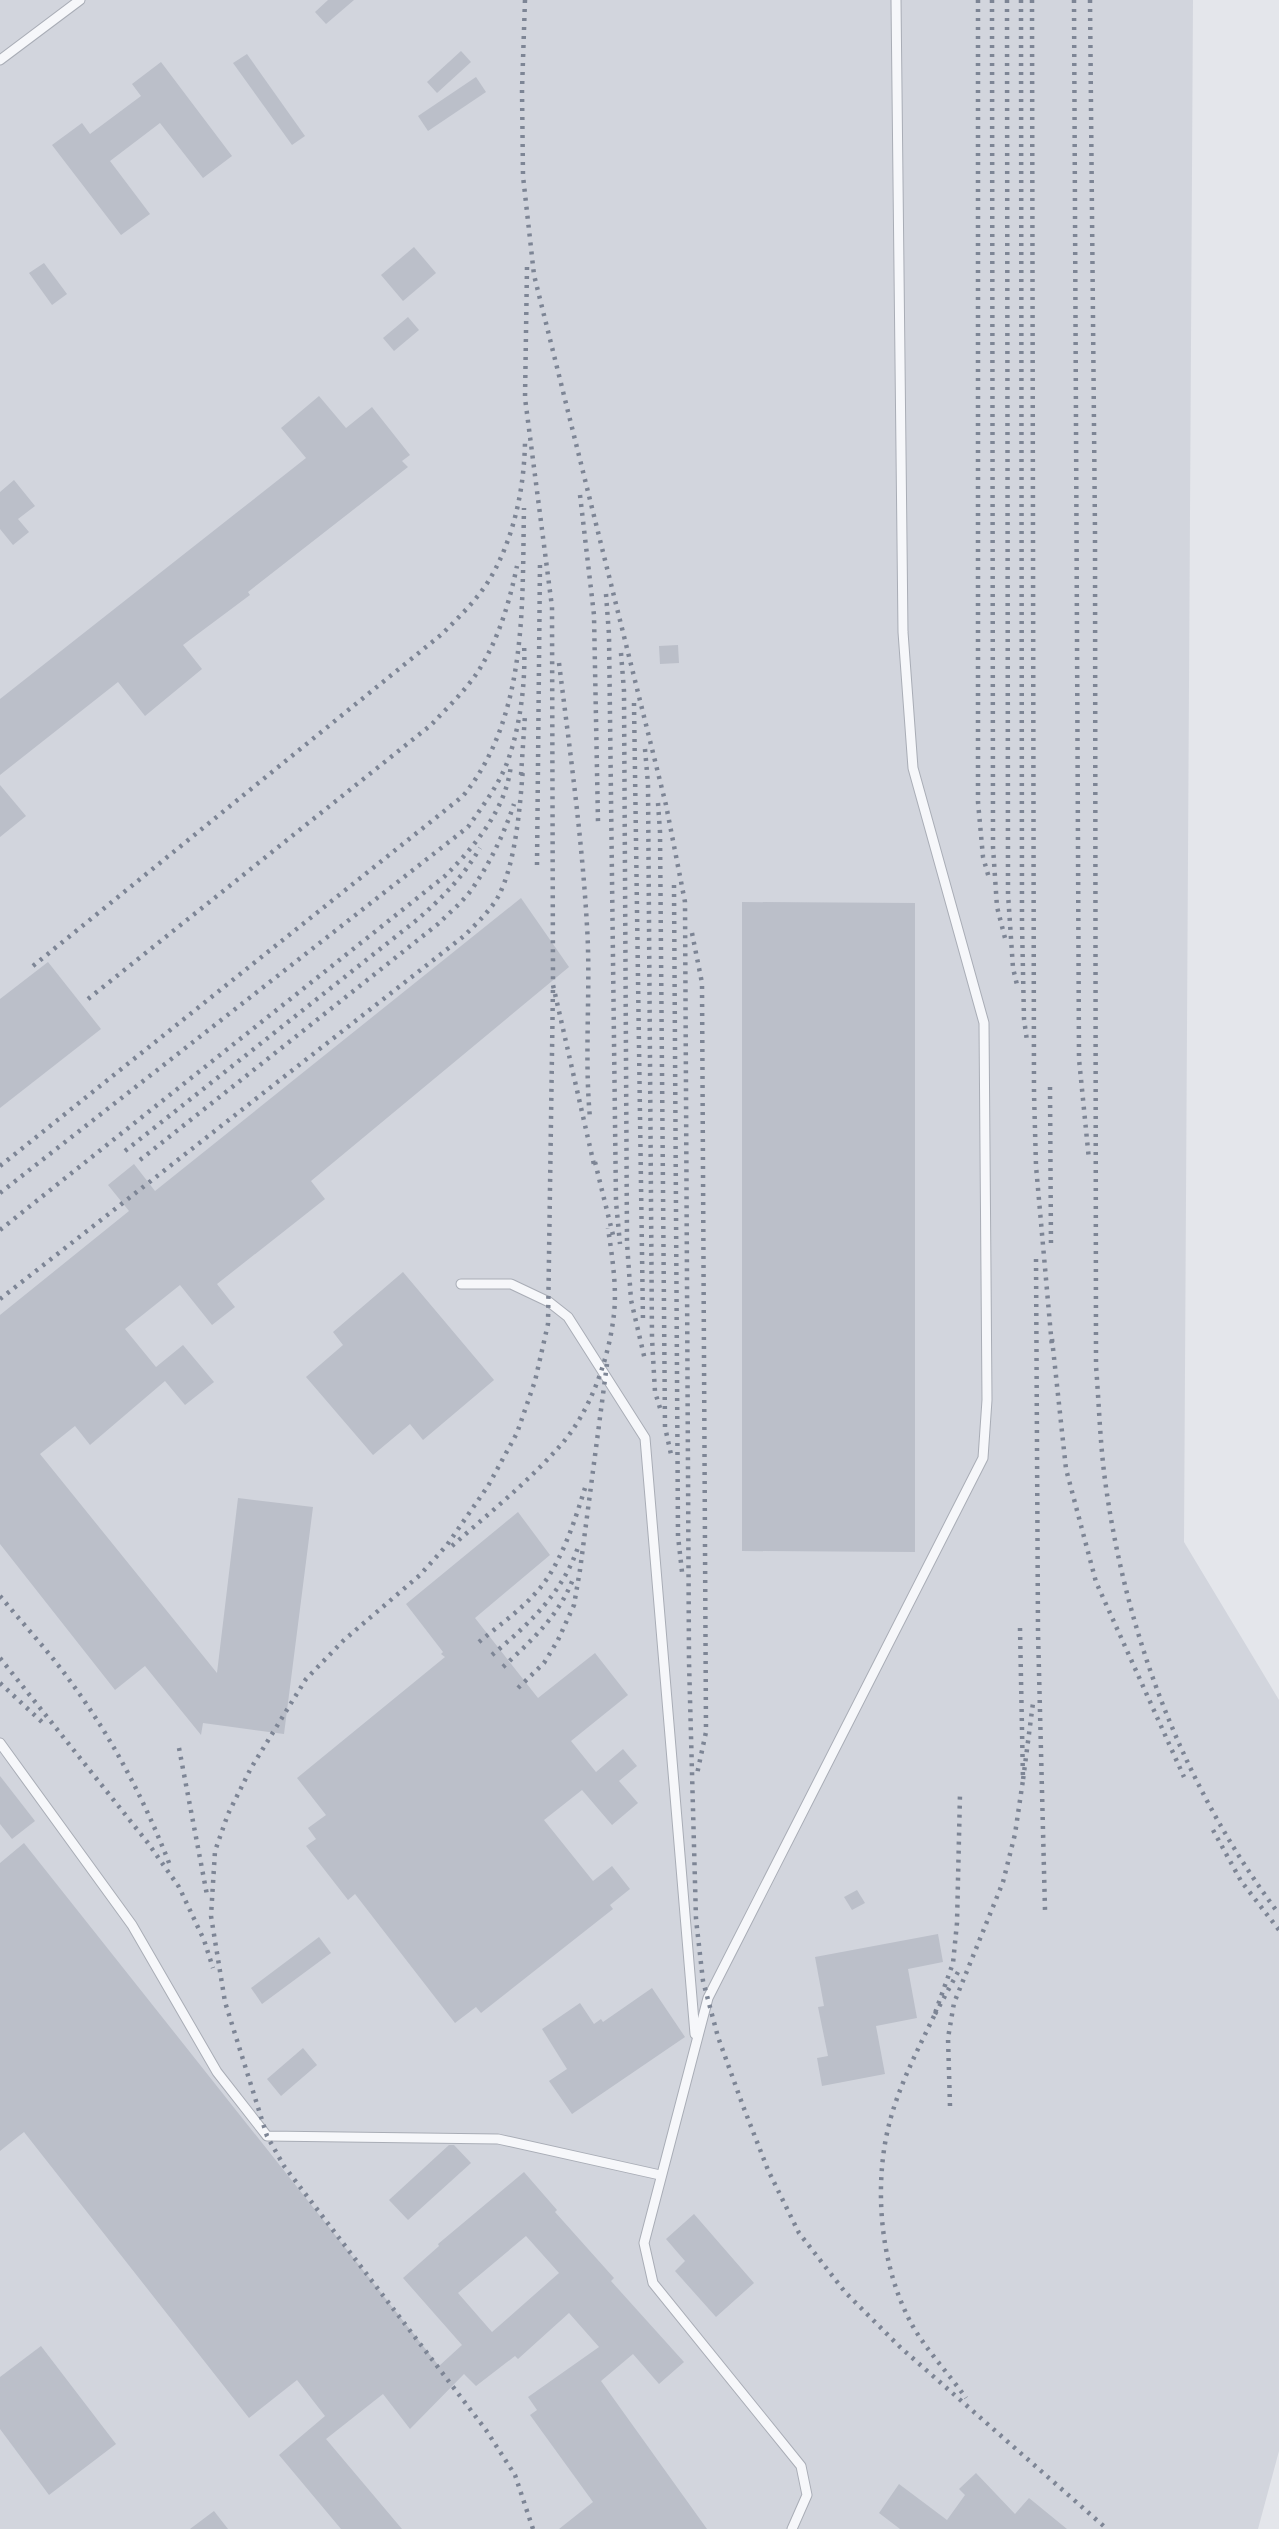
<svg xmlns="http://www.w3.org/2000/svg" width="1279" height="2529" font-family="Commissioner,sans-serif">
<style>
.built{fill:#d2d5dd}
.building{fill:#bbbfc9;fill-rule:evenodd}
.lines{fill:none;stroke-linecap:round;stroke-linejoin:round}
.lane-casing{stroke:#a9adb6;stroke-width:11}
.lane{stroke:#f6f7fa;stroke-width:9}
.rail{stroke:#7d8595;stroke-width:4.5;stroke-dasharray:3 6;stroke-linecap:butt}
</style>
<rect width="100%" height="100%" fill="#e4e6eb"/>
<path class="built" d="M0,0h1193l-9,1542 95,158v751l-21,78h-1258z"/>
<g class="building">
<path d="M328,0h26l-28,24 -11,-12z"/>
<path d="M461,51l10,11 -34,31 -10,-11z"/>
<path d="M247,54l58,82 -13,9 -59,-82z"/>
<path d="M161,62l71,94 -29,22 -43,-55 -50,38 40,53 -29,21 -69,-90 30,-22 8,11 51,-38 -9,-12z"/>
<path d="M476,77l10,15 -58,39 -10,-15z"/>
<path d="M414,247l22,26 -33,28 -22,-26z"/>
<path d="M44,263l23,31 -15,11 -23,-32z"/>
<path d="M408,317l11,13 -25,21 -11,-13z"/>
<path d="M319,396l27,32 26,-21 38,48 -8,6 6,6 -160,125 2,3 -67,50 19,24 -57,47 -27,-34 -118,93v-76l306,-241 -25,-30z"/>
<path d="M14,480l21,26 -17,13 11,13 -16,13 -13,-16v-37z"/>
<path d="M678,645l1,18 -19,1 -1,-18z"/>
<path d="M0,785l26,31 -26,21z"/>
<path d="M521,898l48,69 -258,214 14,18 -108,85 18,23 -23,18 -32,-40 -55,44 31,38 27,-22 31,37 -29,23 -20,-24 -75,64 -15,-19 -35,28 177,219 21,-175 75,9 -29,227 -81,-11 -2,12 -56,-69 -30,24 -115,-146v-229l129,-104 -21,-26 26,-21 21,27z"/>
<path d="M742,902l173,1v649l-173,-1z"/>
<path d="M48,962l53,67 -101,79v-109z"/>
<path d="M403,1272l91,108 -71,60 -13,-16 -37,31 -67,-78 37,-32 -10,-13z"/>
<path d="M518,1512l32,43 -75,63 63,80 57,-45 33,42 -57,46 25,31 27,-23 14,17 -18,15 19,22 -26,22 -30,-35 -38,30 49,61 19,-15 18,23 -20,16 3,4 -132,104 -5,-6 -21,16 -100,-129 -7,6 -42,-54 10,-7 -8,-11 18,-13 -29,-37 148,-121 -4,-3 2,-2 -37,-48z"/>
<path d="M0,1776l35,45 -23,18 -12,-15z"/>
<path d="M24,1843l415,523 23,-21 -59,-67 36,-32 -1,-2 86,-72 33,38 -2,2 59,66 -3,3 73,81 -25,22 -26,-30 -32,27 106,148h-148l34,-27 -63,-87 7,-5 -9,-13 71,-50 -30,-34 -51,46 -3,-3 -39,30 -12,-12 -54,55 -27,-35 -57,45 76,90h-61l-62,-74 46,-39 -28,-36 -48,38 -225,-286 -24,19v-288zM526,2236l33,37 -67,59 -34,-39z"/>
<path d="M857,1890l8,13 -13,7 -8,-13z"/>
<path d="M938,1934l5,28 -35,7 9,49 -41,8 9,48 -63,12 -5,-28 11,-2 -10,-49 6,-1 -9,-49z"/>
<path d="M319,1937l12,16 -69,51 -11,-16z"/>
<path d="M652,1988l33,49 -113,77 -23,-33 18,-12 -25,-40 38,-26 14,21 7,-5 2,3z"/>
<path d="M303,2048l14,17 -36,31 -14,-17z"/>
<path d="M449,2145h5l17,18 -63,57 -19,-20z"/>
<path d="M694,2214l60,69 -38,34 -41,-46 10,-10 -19,-22z"/>
<path d="M41,2346l75,98 -67,51 -49,-66v-52z"/>
<path d="M976,2473l39,41 14,-16 38,31h-167l-21,-16 20,-29 48,36 18,-25 -6,-6z"/>
<path d="M214,2511l14,18h-38z"/>
</g>
<g class="lines">
<g class="lane-casing">
<g id="lane">
<path d="M0,60l80,-60"/>
<path d="M461,1284h50l38,18 19,15 77,121 50,596"/>
<path d="M0,1743l132,182 85,147 50,64 231,3 162,36"/>
<path d="M792,2529l15,-34 -6,-29 -148,-183 -9,-40 64,-245 275,-540 4,-58 -3,-377 -71,-255 -10,-136 -7,-632"/>
</g>
</g>
<use href="#lane" class="lane"/>
<g class="rail">
<path d="M525,0l-3,90 1,86 11,99 132,530 19,97 4,760 7,257 7,62 15,56 25,69 25,64 31,63 46,59 55,55 207,182"/>
<path d="M978,0v802l5,55 6,21"/>
<path d="M992,0l1,847 4,60 8,31"/>
<path d="M1007,0l1,894 5,74 5,21"/>
<path d="M1021,0l1,924 2,95 3,22"/>
<path d="M1032,0l2,1093 2,73 16,181"/>
<path d="M1074,0l5,1059 10,101"/>
<path d="M1090,0l5,531 1,835c3,38 4,76 9,114 21,156 79,308 174,434"/>
<path d="M527,267l-2,131 27,209 1,378 42,184"/>
<path d="M580,495l14,120 4,207"/>
<path d="M606,594l3,41 7,567 4,42"/>
<path d="M621,653l3,38 3,552 4,57 14,60"/>
<path d="M559,663c11,88 23,175 28,263 4,64 -3,128 3,192"/>
<path d="M634,703l9,618"/>
<path d="M645,749l3,35 4,554 3,54 5,16"/>
<path d="M521,775l4,-60"/>
<path d="M658,803l2,29 5,595 7,32"/>
<path d="M537,865l3,-303"/>
<path d="M674,885l4,651 4,36"/>
<path d="M692,933l10,50 4,749 -9,42"/>
<path d="M33,966l409,-332c17,-17 36,-35 49,-57 23,-40 33,-88 34,-134"/>
<path d="M88,999l343,-274c15,-16 33,-33 46,-52 21,-32 32,-69 40,-107"/>
<path d="M1050,1087l1,162"/>
<path d="M125,1151l293,-232c24,-21 45,-42 62,-71"/>
<path d="M140,1160l298,-236c11,-11 25,-22 34,-35 18,-26 32,-55 42,-85"/>
<path d="M595,1162l18,73"/>
<path d="M0,1166l463,-370c65,-80 59,-191 61,-288"/>
<path d="M0,1193l468,-366c14,-20 30,-41 39,-64 13,-35 19,-81 17,-119"/>
<path d="M0,1230l445,-354c30,-30 62,-68 66,-112"/>
<path d="M1036,1259l2,373 7,278"/>
<path d="M0,1299l464,-363c12,-12 26,-25 34,-39 18,-34 22,-91 25,-129"/>
<path d="M1052,1339l14,130 30,113 88,195"/>
<path d="M452,1546c36,-32 75,-63 107,-99 31,-34 50,-88 55,-133 3,-28 -2,-58 -6,-86"/>
<path d="M0,1596c24,29 51,58 73,89 41,56 73,118 98,183"/>
<path d="M1020,1628l3,152 10,-77"/>
<path d="M479,1642c24,-20 54,-40 71,-68 16,-26 26,-57 35,-86"/>
<path d="M492,1655c37,-31 72,-63 87,-111"/>
<path d="M0,1658l148,185 31,44 25,53 9,28"/>
<path d="M503,1667c28,-26 56,-51 70,-88"/>
<path d="M0,1683l42,39"/>
<path d="M518,1688l26,-25 14,-23 16,-35 6,-35 27,-206"/>
<path d="M179,1748l28,147"/>
<path d="M1213,1830l28,51 38,49"/>
<path d="M958,1972l-24,44 19,-53 4,-40 3,-129"/>
<path d="M934,2016c-16,33 -33,66 -43,101 -18,63 -12,145 19,204 12,24 39,53 56,77"/>
<path d="M950,2106l-2,-68 6,-35 49,-121 12,-48 8,-54"/>
<path d="M533,2529l-18,-54 -29,-45 -202,-264 -17,-30 -42,-134 -14,-86 4,-65 13,-37 23,-46 55,-89 38,-39 76,-65 27,-30 41,-59 29,-53 18,-52 13,-57 5,-339"/>
</g>
</g>
</svg>
